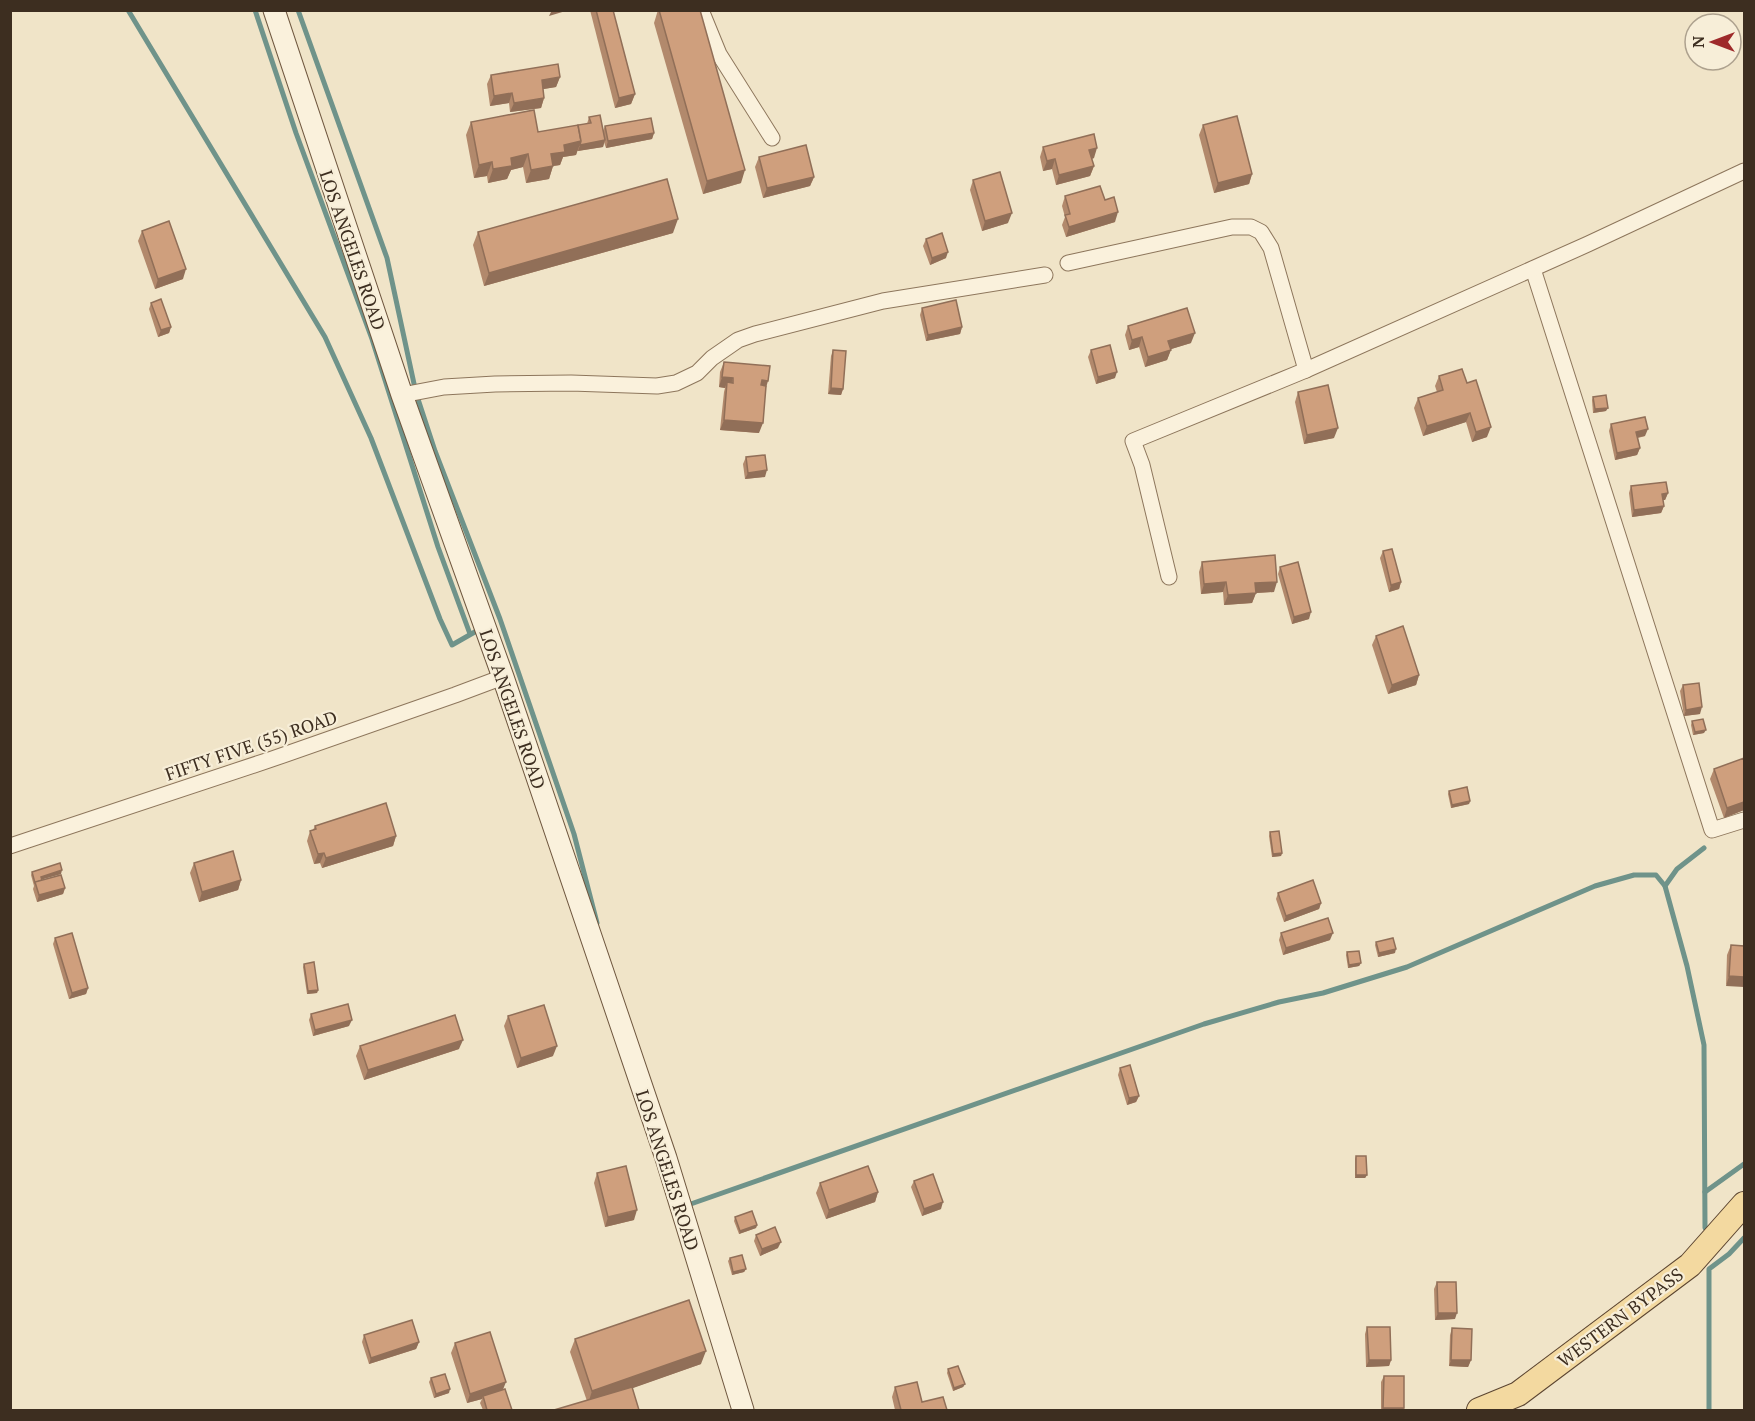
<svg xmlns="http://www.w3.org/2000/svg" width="1755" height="1421" font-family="'PT Serif',serif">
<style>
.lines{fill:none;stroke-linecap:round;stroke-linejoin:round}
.stream{stroke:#6f938a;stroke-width:5}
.minor-casing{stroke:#8d765c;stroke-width:17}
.secondary-casing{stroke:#6f573f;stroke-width:23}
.primary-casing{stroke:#5b4430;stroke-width:26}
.minor{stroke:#faf1dc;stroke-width:15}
.secondary{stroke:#faf1dc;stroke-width:21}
.primary{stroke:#f3d9a0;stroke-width:24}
.wall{fill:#b2896c}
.shaded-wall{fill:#916f58}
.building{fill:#cf9f7d;stroke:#916f58;stroke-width:1.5}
.labels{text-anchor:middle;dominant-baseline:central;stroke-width:4.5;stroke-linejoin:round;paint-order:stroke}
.street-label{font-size:18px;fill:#3d2e20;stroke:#f7eed8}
</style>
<rect width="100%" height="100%" fill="#f0e4c8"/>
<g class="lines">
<g class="stream">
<path d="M128,10l197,327 46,101 69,181 12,26 28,-16"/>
<path d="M255,10l41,123 76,206 66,208 32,87"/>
<path d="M298,10l89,248 29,135 19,58 65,168 74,215 23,89"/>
<path d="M1704,848l-27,21 -12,17 22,80 17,79 1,183"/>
<path d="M1705,1192l39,-28"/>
<path d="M685,1206l519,-182 75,-22 44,-9 84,-26 188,-81 39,-11h22l9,11"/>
<path d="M1709,1410v-141l20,-15 15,-16"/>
</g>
<g class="minor-casing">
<g id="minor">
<path d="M701,10l18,44 53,84"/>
<path d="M1068,263l164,-36h19l10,5 10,16 35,122"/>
<path d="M1533,269l179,561 32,-10"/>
<path d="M402,395l42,-8 51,-3 76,-1 86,3 19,-3 21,-10 15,-15 26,-18 17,-6 128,-33 162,-26"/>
<path d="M1169,577l-27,-112 -9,-24 173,-71 282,-126 156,-73"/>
<path d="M10,846l262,-87 183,-64 48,-18"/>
</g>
</g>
<g class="secondary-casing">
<path id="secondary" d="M274,10l128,385 101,282 163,481 77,252"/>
</g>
<g class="primary-casing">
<path id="primary" d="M1479,1410l39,-16 172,-129 54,-61"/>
</g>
<use href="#minor" class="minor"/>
<use href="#secondary" class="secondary"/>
<use href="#primary" class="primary"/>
</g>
<g class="wall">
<path d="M590,10h23l22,84 -4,10 -16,4z"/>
<path d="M658,10h42l41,173 -38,11 -49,-171z"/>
<path d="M491,75l69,2 -4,10 -13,2 1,9 -3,10 -31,4 -1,-9 -19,3 -3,-22z"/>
<path d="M589,117l14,14 2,-5 49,7 -2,6 -46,9 -2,-6 -1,5 -26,4 -1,4 -13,2 -3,8 -7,1 -4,13 -23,4 -3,-16 -12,3 -4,9 -19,4 -1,-7 -13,2 -8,-43 5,-13 67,10 49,-8z"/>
<path d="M1203,125l49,49 -3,10 -35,9 -15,-58z"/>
<path d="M1043,147l51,11 -2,1 2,7 -4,10 -34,9 -4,-16 -9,2 -3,-14z"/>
<path d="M759,157l55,20 -4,9 -47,12 -8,-31z"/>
<path d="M973,180l35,43 -26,8 -12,-41z"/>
<path d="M1065,196l40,4 10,22 -49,15 -4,-12 3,-8 -3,-11z"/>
<path d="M142,231l41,48 -28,10 -17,-48z"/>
<path d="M478,232l195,1 -189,53 -11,-41z"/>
<path d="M926,239l20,19 -16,7 -7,-19z"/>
<path d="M151,303l20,24 -2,6 -11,4 -9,-28z"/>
<path d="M922,308l40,19 -2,7 -34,7 -6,-26z"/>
<path d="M1128,326l63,17 -20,6 -4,11 -22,7 -6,-20 -10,3 -4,-15z"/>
<path d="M833,350l10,39 -2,6 -13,-1 3,-38z"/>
<path d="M1091,350l24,28 -19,6 -8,-27z"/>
<path d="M724,362l35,71 -39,-3 4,-38 1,-4 -6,-1 1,-15z"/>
<path d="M1462,369l25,68 -15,5 -6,-20 -43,14 -9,-28 4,-10 19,-6 -2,-6 4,-10z"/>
<path d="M1298,392l36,46 -30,6 -9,-42z"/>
<path d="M1593,397l13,14 -13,2 -1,-13z"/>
<path d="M1611,424l34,12 -7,2 2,10 -3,7 -22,5 -6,-29z"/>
<path d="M746,457l19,20 -20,2 -2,-15z"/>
<path d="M1631,486l37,7 -3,7h-2l1,6 -3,7 -29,4 -3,-24z"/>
<path d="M1383,551l18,31 -2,7 -10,3 -9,-34z"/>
<path d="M1202,562l72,30 -18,1 -4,10 -28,2 -1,-13 -22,2 -2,-22z"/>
<path d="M1280,567l29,52 -17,5 -14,-50z"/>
<path d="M1376,636l43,39 -3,10 -28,9 -16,-49z"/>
<path d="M1683,685l17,29 -16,2 -4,-25z"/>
<path d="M1692,721l12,12 -11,2 -2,-10z"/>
<path d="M1714,769l30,41 -20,8 -14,-39z"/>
<path d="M1449,791l21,10 -1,3 -18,4 -3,-14z"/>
<path d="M315,826l81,10 -3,10 -71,22 -2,-5 -6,1 -7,-23 3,-10 3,-1z"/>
<path d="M1270,832l12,21 -1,3 -9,1 -3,-21z"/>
<path d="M194,863l47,17 -3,10 -39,12 -9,-29z"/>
<path d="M32,872l29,2 -19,5v1l23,8 -2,6 -26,8 -4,-13 1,-3 -3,-11z"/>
<path d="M1278,893l43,10 -2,6 -35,13 -8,-23z"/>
<path d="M1281,933l49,7 -47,15 -4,-15z"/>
<path d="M55,938l33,50 -2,6 -17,5 -16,-55z"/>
<path d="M1376,942l19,11 -17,4 -3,-12z"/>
<path d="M1731,945l13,1 -18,40 1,-31z"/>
<path d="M1347,952l14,11 -2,3 -11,2 -2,-13z"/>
<path d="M304,964l14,26 -1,3 -10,1 -4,-27z"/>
<path d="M311,1014l38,12 -36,10 -4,-16z"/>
<path d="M508,1016l45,40 -36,12 -13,-42z"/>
<path d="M360,1046l99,3 -95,31 -8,-24z"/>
<path d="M1120,1068l19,28 -3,6 -9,3 -9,-30z"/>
<path d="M1356,1156l11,19 -2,3h-10v-19z"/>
<path d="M597,1173l37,47 -29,7 -11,-44z"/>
<path d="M914,1181l27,28 -19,7 -11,-29z"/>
<path d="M820,1183l58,9 -3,10 -49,17 -10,-26z"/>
<path d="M735,1217l22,8 -1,3 -17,6 -5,-13z"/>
<path d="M756,1235l22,13 -18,8 -6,-15z"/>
<path d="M730,1258l16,11 -2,3 -12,3 -4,-14z"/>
<path d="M1437,1282l18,37 -20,1 -1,-31z"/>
<path d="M1367,1327l24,33 -2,6 -23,1 -1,-33z"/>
<path d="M1452,1328l19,32 -3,7 -19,-1 1,-31z"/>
<path d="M364,1335l55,7 -3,7 -47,15 -7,-22z"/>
<path d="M575,1339l126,25 -69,24 -45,13 -17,-49z"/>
<path d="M455,1343l57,67h-29l-3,-7 2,-4 -15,4 -16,-50z"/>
<path d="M948,1369l17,15 -2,3 -10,4 -6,-18z"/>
<path d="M1384,1376l20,32 -1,2h-22v-28z"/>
<path d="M431,1378l18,15 -15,5 -5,-16z"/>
<path d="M895,1387l27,15 25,8h-52l-3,-13z"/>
</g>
<g class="shaded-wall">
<path d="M552,10h17l-20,6z"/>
<path d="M560,77l-4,10 -18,3 4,-10z"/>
<path d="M512,93l-3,10 -19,3 4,-10z"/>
<path d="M635,94l-4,10 -16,4 4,-10z"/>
<path d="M544,98l-3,10 -31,4 4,-9z"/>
<path d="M654,133l-2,6 -46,9 2,-7z"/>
<path d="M605,140l-2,7 -25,4 2,-6z"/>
<path d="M581,141l-5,14 -13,2 -3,8 -7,1 -4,13 -23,4 5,-13 33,-25z"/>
<path d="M1097,148l-3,10 -8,2 3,-10z"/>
<path d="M528,154l-5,13 -12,3 -4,9 -19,4 5,-14 18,-11z"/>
<path d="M1055,159l-3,10 -9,2 4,-10z"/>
<path d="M492,162l-5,14 -13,2 5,-13z"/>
<path d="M1094,166l-4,10 -34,9 3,-10z"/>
<path d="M745,170l-4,13 -38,11 4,-13z"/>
<path d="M1252,174l-3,10 -35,9 4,-10z"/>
<path d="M814,177l-4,9 -47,12 4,-10z"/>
<path d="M1118,212l-3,10 -49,15 3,-10z"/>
<path d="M1012,213l-4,10 -26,8 3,-10z"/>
<path d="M678,219l-5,14 -189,53 5,-13z"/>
<path d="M948,252l-2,6 -16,7 2,-7z"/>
<path d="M186,269l-3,10 -28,10 3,-10z"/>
<path d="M171,327l-2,6 -11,4 3,-7z"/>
<path d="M962,327l-2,7 -34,7 2,-6z"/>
<path d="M1195,333l-4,10 -26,8 3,-10z"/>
<path d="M1142,337l-3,10 -10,3 3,-10z"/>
<path d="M1171,350l-4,10 -22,7 3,-10z"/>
<path d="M1117,372l-2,6 -19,6 2,-7z"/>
<path d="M722,377l11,1 -3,10 -3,-6 -2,6 -6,-1z"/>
<path d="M762,380l6,1 -3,10 -7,-1z"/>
<path d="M831,388l12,1 -2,6 -13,-1z"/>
<path d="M1608,408l-2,3 -13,2 2,-4z"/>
<path d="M1470,413l-4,9 -43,14 4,-10z"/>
<path d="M724,420l39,3 -4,10 -39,-3z"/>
<path d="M1491,427l-4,10 -15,5 4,-10z"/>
<path d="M1338,428l-4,10 -30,6 3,-9z"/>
<path d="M1648,429l-3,7 -11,2 2,-6z"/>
<path d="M1640,448l-3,7 -22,5 2,-7z"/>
<path d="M767,470l-2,7 -20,2 3,-6z"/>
<path d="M1668,493l-3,7h-5l2,-6z"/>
<path d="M1664,506l-3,7 -29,4 2,-7z"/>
<path d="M1226,582l-3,10 -22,2 3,-10z"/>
<path d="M1277,582l-3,10 -18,1 -4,10 -28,2 4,-10 27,-12z"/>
<path d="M1401,582l-2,7 -10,3 2,-7z"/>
<path d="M1311,612l-2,7 -17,5 2,-7z"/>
<path d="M1419,675l-3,10 -28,9 4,-9z"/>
<path d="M1702,707l-2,7 -16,2 2,-6z"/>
<path d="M1706,730l-2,3 -11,2 2,-3z"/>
<path d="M1470,801l-1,3 -18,4 1,-3z"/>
<path d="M1744,802v8l-20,8 3,-10z"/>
<path d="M396,836l-3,10 -71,22 4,-10z"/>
<path d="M324,853l-4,10 -6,1 4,-10z"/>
<path d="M1282,853l-1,3 -9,1 1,-3z"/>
<path d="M62,870l-1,4 -21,6 1,-3z"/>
<path d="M241,880l-3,10 -39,12 3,-10z"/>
<path d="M65,888l-2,6 -26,8 2,-7z"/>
<path d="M1321,903l-2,6 -35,13 2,-6z"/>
<path d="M1333,933l-3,7 -47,15 3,-7z"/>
<path d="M1396,949l-1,4 -17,4 1,-4z"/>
<path d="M1361,963l-2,3 -11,2 1,-3z"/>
<path d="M1729,976l15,1v10l-18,-1z"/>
<path d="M88,988l-2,6 -17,5 3,-6z"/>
<path d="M318,990l-1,3 -10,1 1,-3z"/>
<path d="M352,1020l-3,6 -36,10 2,-6z"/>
<path d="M463,1040l-4,9 -95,31 4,-10z"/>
<path d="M557,1046l-4,10 -36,12 4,-10z"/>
<path d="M1139,1096l-3,6 -9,3 2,-7z"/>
<path d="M1356,1175h11l-2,3h-10z"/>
<path d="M878,1192l-3,10 -49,17 3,-9z"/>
<path d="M943,1202l-2,7 -19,7 2,-7z"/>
<path d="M637,1210l-3,10 -29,7 3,-10z"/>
<path d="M757,1225l-1,3 -17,6 1,-3z"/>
<path d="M781,1242l-3,6 -18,8 2,-7z"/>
<path d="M746,1269l-2,3 -12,3 1,-3z"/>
<path d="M1438,1313h19l-2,6 -20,1z"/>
<path d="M419,1342l-3,7 -47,15 2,-6z"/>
<path d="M706,1351l-5,13 -113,40 4,-13z"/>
<path d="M1369,1360h22l-2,6 -23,1z"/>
<path d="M1451,1360h20l-3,7 -19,-1z"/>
<path d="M506,1382l-4,10 -19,4 -1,3 -15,4 3,-9z"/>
<path d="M965,1384l-2,3 -10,4 1,-3z"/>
<path d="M450,1389l-1,4 -15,5 2,-4z"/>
<path d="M1383,1408h21l-1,2h-21z"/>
</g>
<g class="building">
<path d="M596,10h17l22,84 -16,4z"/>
<path d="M659,10h41l45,160 -38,11z"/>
<path d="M558,64l2,13 -18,3 2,18 -30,5 -2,-10 -18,3 -3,-21z"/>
<path d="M534,110l4,22 40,-7 3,16 -17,4 1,7 -14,2 2,12 -22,4 -3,-16 -17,4 1,8 -19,3 -1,-7 -13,3 -8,-43z"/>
<path d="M600,115l5,25 -25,5 1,-4 -3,-16 13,-2 -2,-6z"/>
<path d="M1237,116l15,58 -34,9 -15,-58z"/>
<path d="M651,118l3,15 -46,8 -3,-15z"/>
<path d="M1094,134l3,14 -8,2 5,16 -35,9 -4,-16 -8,2 -4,-14z"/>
<path d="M806,145l8,32 -47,11 -8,-31z"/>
<path d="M1000,172l12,41 -27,8 -12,-41z"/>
<path d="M667,179l11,40 -189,54 -11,-41z"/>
<path d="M1100,186l5,14 9,-3 4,15 -49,15 -4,-12 5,-1 -5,-18z"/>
<path d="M169,221l17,48 -28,10 -16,-48z"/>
<path d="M942,233l6,19 -16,6 -6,-19z"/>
<path d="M161,299l10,28 -10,3 -10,-27z"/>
<path d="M956,300l6,27 -34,8 -6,-27z"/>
<path d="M1187,308l8,25 -27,8 3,9 -23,7 -6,-20 -10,3 -4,-14z"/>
<path d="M1110,345l7,27 -19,5 -7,-27z"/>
<path d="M833,350l13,1 -3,38 -12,-1z"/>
<path d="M724,362l46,4 -2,15 -6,-1 -1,5 5,1 -3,37 -39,-3 3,-38 6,1v-5l-11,-1z"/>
<path d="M1462,369l5,14 9,-3 15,47 -15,5 -6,-19 -43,13 -9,-28 25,-8 -4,-14z"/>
<path d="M1328,385l10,43 -31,7 -9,-43z"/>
<path d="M1606,395l2,13 -13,1 -2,-12z"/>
<path d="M1645,417l3,12 -12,3 4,16 -23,5 -6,-29z"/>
<path d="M765,455l2,15 -19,3 -2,-16z"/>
<path d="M1666,482l2,11 -6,1 2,12 -30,4 -3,-24z"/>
<path d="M1392,549l9,33 -10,3 -8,-34z"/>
<path d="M1275,555l2,27 -22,1 1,10 -28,2 -2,-13 -22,2 -2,-22z"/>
<path d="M1298,562l13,50 -17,5 -14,-50z"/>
<path d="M1403,626l16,49 -27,10 -16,-49z"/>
<path d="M1699,683l3,24 -16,3 -3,-25z"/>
<path d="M1703,719l3,11 -11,2 -3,-11z"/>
<path d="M1744,758v44l-17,6 -13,-39z"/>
<path d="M1467,787l3,14 -18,4 -3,-14z"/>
<path d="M386,803l10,33 -70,22 -2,-5 -6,1 -8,-23 6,-2 -1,-3z"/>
<path d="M1279,831l3,22 -9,1 -3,-22z"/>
<path d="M233,851l8,29 -39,12 -8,-29z"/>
<path d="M60,863l2,7 -21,7 1,3 -7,3 -3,-11z"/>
<path d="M61,875l4,13 -26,7 -4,-13z"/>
<path d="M1313,880l8,23 -35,13 -8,-23z"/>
<path d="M1328,918l5,15 -47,15 -5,-15z"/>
<path d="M72,933l16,55 -16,5 -17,-55z"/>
<path d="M1393,938l3,11 -17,4 -3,-11z"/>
<path d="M1731,945l13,1v31l-15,-1z"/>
<path d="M1359,951l2,12 -12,2 -2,-13z"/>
<path d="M314,962l4,28 -10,1 -4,-27z"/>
<path d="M348,1004l4,16 -37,10 -4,-16z"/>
<path d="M544,1005l13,41 -36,12 -13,-42z"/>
<path d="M455,1015l8,25 -95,30 -8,-24z"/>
<path d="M1130,1065l9,31 -10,2 -9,-30z"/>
<path d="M1356,1156h10l1,19h-11z"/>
<path d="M626,1166l11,44 -29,7 -11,-44z"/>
<path d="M868,1166l10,26 -49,18 -9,-27z"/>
<path d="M933,1174l10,28 -19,7 -10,-28z"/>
<path d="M752,1211l5,14 -17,6 -5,-14z"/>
<path d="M775,1227l6,15 -19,7 -6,-14z"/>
<path d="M742,1255l4,14 -13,3 -3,-14z"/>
<path d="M1437,1282h19l1,31h-19z"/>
<path d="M689,1300l17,51 -114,40 -17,-52z"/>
<path d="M412,1320l7,22 -48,16 -7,-23z"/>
<path d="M1367,1327h23l1,33h-22z"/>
<path d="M1452,1328l20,1 -1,31h-20z"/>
<path d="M490,1332l16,50 -36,12 -15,-51z"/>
<path d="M958,1366l7,18 -11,4 -6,-19z"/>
<path d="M445,1374l5,15 -14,5 -5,-16z"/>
<path d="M1384,1376h20v32h-21z"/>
<path d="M917,1382l5,20 21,-5 4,13h-46l-6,-23z"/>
<path d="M632,1387l7,23h-85z"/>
<path d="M505,1389l7,21h-25l-4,-14z"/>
</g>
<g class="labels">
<g class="street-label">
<text transform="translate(353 250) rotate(71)">LOS ANGELES ROAD</text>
<text transform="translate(513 709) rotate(71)">LOS ANGELES ROAD</text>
<text transform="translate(251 745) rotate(-19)">FIFTY FIVE (55) ROAD</text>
<text transform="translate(668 1170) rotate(72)">LOS ANGELES ROAD</text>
<text transform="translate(1620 1317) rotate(-37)">WESTERN BYPASS</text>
</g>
</g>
<rect width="1755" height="1421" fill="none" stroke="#3d2e20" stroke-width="24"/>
<g transform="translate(1713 42) rotate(270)"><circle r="28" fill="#f7eed8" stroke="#ada18e" stroke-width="1.5"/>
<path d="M0-4.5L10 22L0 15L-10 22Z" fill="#9e2a2b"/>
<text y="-9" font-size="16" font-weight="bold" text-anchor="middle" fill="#3d2e20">N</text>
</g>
</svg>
